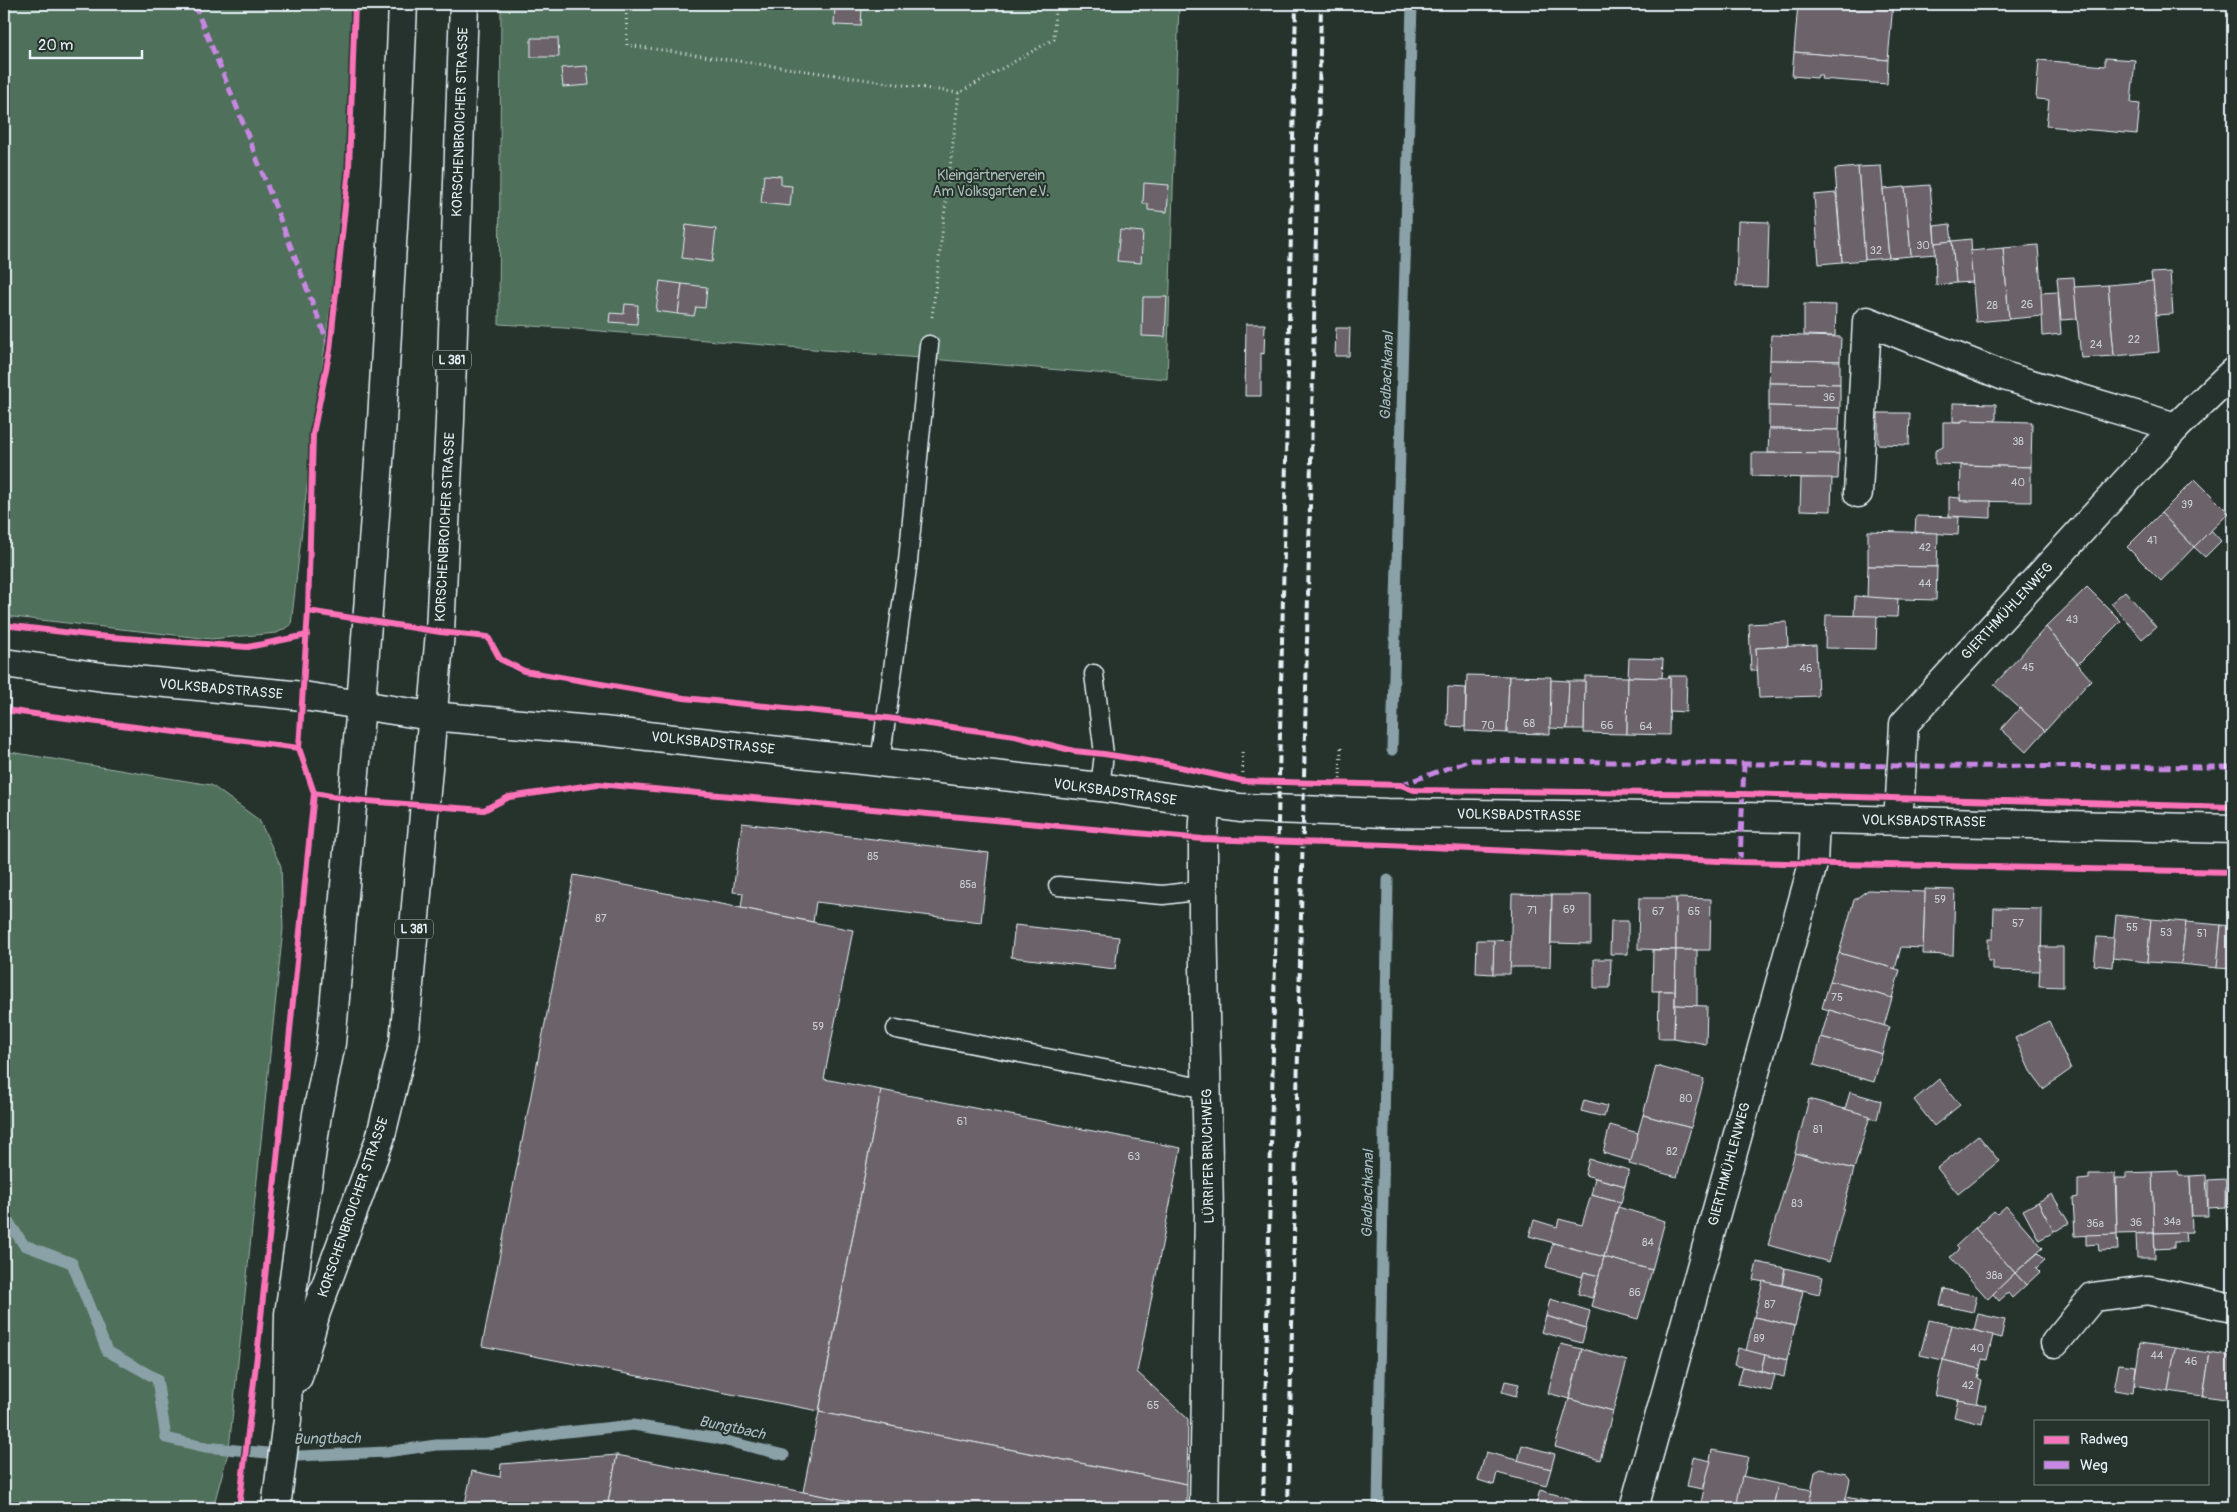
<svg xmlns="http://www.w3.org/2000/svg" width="2237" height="1512" font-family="Pangolin,sans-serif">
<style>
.green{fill:#50705a;stroke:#9cb0a9}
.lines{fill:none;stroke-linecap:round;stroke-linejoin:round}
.stream{stroke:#8aa1a8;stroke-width:11}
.building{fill:#6c636b;stroke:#e8f1f8}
.lane-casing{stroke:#e8f1f8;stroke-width:21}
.street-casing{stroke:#e8f1f8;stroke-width:31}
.secondary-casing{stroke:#e8f1f8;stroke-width:31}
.primary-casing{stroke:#e8f1f8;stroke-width:31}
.path{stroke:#e8f1f8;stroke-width:3;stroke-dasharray:1 4;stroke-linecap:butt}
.lane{stroke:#26332d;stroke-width:18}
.street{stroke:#26332d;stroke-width:28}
.secondary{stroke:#26332d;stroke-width:28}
.primary{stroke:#26332d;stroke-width:28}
.rail{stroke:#e8f1f8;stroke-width:4;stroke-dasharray:8 4;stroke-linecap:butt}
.quiet{stroke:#c787e3;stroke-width:5;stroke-dasharray:10 5;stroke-linecap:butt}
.cycleway-casing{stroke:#26332d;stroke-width:9}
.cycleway{stroke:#fb73b8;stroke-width:6}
.labels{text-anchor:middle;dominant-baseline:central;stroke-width:4;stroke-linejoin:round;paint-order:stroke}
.number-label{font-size:11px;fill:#c9ced5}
.shield{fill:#26332d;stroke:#aeb8bb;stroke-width:1}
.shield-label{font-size:12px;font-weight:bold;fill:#e8f1f8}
.street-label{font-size:14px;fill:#e8f1f8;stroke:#26332d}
.park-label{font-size:14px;fill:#abbdb9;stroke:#26332d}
.water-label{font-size:15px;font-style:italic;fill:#a9bcc2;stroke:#26332d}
</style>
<rect width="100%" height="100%" fill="#26332d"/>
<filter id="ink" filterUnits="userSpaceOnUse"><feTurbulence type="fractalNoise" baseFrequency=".02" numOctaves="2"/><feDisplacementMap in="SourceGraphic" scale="10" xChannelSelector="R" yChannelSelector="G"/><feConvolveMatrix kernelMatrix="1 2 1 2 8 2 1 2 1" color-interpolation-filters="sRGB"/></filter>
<g filter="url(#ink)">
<g class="green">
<path d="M4,4h351l-6,164 -36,266 -22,191 -14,8 -66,6 -207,-23z"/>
<path d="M501,4h678l-12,375 -603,-51 -65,-4z"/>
<path d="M4,751l207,34 48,35 22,46 2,63 -54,520 -16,59h-209z"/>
</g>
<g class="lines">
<g class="stream">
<path d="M1392,750l20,-746"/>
<path d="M4,1215l20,30 48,18 35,88 50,28 9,59 39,9 94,9 87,-4 50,-7 51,-1 70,-11 76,-8 81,13 70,17"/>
<path d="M1378,1508l10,-628"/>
</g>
</g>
<g class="building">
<path d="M835,4l27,2 -1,20 -27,-1z"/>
<path d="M1798,4h95l-5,56 -94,-8z"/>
<path d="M531,38h27l1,19h-28z"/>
<path d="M1794,52l94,8 -1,24 -66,-5 1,-4h-4l-1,3 -25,-2z"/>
<path d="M2105,58l30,2 -4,43 9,1 -3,30 -91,-8 3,-26 -13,-1 3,-39 66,6z"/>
<path d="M587,66l2,19 -26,2 -2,-19z"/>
<path d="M1881,166l8,92 -24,2 -7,-93z"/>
<path d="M1858,167l7,93 -23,2 -7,-93z"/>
<path d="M764,175l17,1v9l11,1 -2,20 -29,-3z"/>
<path d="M1144,183l25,2 -2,27 -19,-2v-6h-5z"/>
<path d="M1930,185l6,69 -25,2 -6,-69z"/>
<path d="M1905,187l6,69 -22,2 -6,-69z"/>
<path d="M1836,193l6,69 -23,2 -5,-69z"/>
<path d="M1738,221l31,1 -2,65 -31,-1z"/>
<path d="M1950,224l2,17 -17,2 -1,-17z"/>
<path d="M686,225l30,4 -4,33 -30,-4z"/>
<path d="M1120,230l23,2 -2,31 -24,-2z"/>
<path d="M1971,239l2,43 -17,1 -4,-42z"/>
<path d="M1952,241l4,42 -20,2 -1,-42z"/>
<path d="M2038,245l5,71 -34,3 -6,-71z"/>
<path d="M2003,248l6,71 -33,3 -6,-71z"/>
<path d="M2170,272l3,42 -17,1 -5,-42z"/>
<path d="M2074,277l3,42 -16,1 -4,-42z"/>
<path d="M660,281l22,3 -4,30 -22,-3z"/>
<path d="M2153,281l6,71 -45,4 -6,-71z"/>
<path d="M682,284l25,3 -2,21 -9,-1 -2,9 -16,-2z"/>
<path d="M2108,285l6,71 -33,2 -7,-71z"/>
<path d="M2058,292l3,42 -18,2 -2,-43z"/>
<path d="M1143,297h24l-2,40 -23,-1z"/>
<path d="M625,304l13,1 -1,19 -28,-2 1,-9 14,1z"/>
<path d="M1804,304l32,1 -1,31 -31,-1z"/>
<path d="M1246,324h19l-1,30 -3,-1v43h-16z"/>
<path d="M1336,328h14l-1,28h-14z"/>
<path d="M1771,335l70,2 -1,24 -70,-1z"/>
<path d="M1770,360l70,1v23l-71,-1z"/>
<path d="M1769,383l71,1v24l-71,-2z"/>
<path d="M1953,403l43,1v17l-43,1z"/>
<path d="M1769,406l71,2 -1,22 -70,-1z"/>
<path d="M1878,413h32l-1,32 -31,-1z"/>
<path d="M1962,420l70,2 -1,45 -96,-3v-13l8,-4v-25h19z"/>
<path d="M1769,429l70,1v24l-71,-1z"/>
<path d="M1752,453l87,1 -1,25 -86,-3z"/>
<path d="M1961,465l70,2v35l-71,-1z"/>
<path d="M1801,478h31l-1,33 -31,-1z"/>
<path d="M2195,479l34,34 -35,34 -33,-34z"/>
<path d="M1949,497l11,1v3h31v17l-42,-2z"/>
<path d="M2233,507v12l-5,-5z"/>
<path d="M2161,513l33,34 -33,34 -34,-34z"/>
<path d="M1916,516l43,1 -1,18 -43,-3z"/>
<path d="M2211,530l10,11 -16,16 -11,-10z"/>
<path d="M1868,531l70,2 -1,34 -69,-1z"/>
<path d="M1868,566l69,1 -1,33 -69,-2z"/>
<path d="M2087,587l34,34 -43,43 -32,-37z"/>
<path d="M2125,591l31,36 -14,12 -31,-36z"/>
<path d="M1855,596l43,3 -1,18 -43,-1z"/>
<path d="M1826,615l51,1 -1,33 -51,-1z"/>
<path d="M1787,622l1,24 -32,2 2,22 -7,1 -2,-47z"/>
<path d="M2046,627l45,53 -46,51 -51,-46z"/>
<path d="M1816,645l2,51 -59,2 -3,-50z"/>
<path d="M1629,658l34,1 -1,19 -34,-1z"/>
<path d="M1467,675l42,1 -2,57 -42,-2z"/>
<path d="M1509,676l42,1 -1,57 -43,-1z"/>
<path d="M1585,676l43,1 -1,57 -43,-1z"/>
<path d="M1669,676h18l-1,36 -17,-1 1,-33 -2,1z"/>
<path d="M1628,677l42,1 -1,57 -42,-1z"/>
<path d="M1551,680l18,1 -2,48 -17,-1z"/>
<path d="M1569,681h16l-1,48h-17z"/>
<path d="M1448,687l18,1 -1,39 -18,-1z"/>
<path d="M2020,708l25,23 -19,21 -25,-23z"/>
<path d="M742,823l247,30 -8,69 -165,-20 -3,20 -72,-14 2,-15 -10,-1z"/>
<path d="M574,875l279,55 -29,149 57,11 -62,321 -337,-65z"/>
<path d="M1925,889l30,1 -2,65 -30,-1z"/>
<path d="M1868,890l57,2 -2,56 -22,-1 -6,22 -56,-16 15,-53z"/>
<path d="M1512,894l40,1 -2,72h-40z"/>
<path d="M1552,895h39v49l-40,-1z"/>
<path d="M1639,898h37v52l-38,-1z"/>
<path d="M1676,898l35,1 -1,51h-34z"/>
<path d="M1994,908l48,1 -1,62 -48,-1v-9h-5v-22h5z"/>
<path d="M2116,915l35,4 -4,43 -35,-4z"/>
<path d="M2151,919l35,3 -5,42 -34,-2z"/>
<path d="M1611,921h17v33h-18z"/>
<path d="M2186,922l35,3 -4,43 -36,-4z"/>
<path d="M1015,925l104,12 -4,32 -104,-12z"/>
<path d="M2221,925l12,1v43l-16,-1z"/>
<path d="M2097,937l17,1 -2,29 -18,-2z"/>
<path d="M1477,940h17l-1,34 -17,-1z"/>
<path d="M1494,940l17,1 -1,33h-17z"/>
<path d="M2041,947h22v40l-24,-1z"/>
<path d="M1653,950h23l-1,41h-23z"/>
<path d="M1676,950h21v56l-22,-1z"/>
<path d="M1839,953l61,17 -8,28 -62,-17z"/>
<path d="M1594,959h17l-1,29h-16z"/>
<path d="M1830,981l62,17 -8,28 -62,-18z"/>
<path d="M1659,991h16l-1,47h-16z"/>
<path d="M1675,1005l32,1 -1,38 -32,-6z"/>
<path d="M1829,1010l60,17 -7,27 -61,-17z"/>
<path d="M2049,1021l22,48 -28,20 -13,-18 -15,-33z"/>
<path d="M1821,1037l61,17 -8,28 -60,-17z"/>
<path d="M1656,1066l48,13 -13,49 -48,-13z"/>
<path d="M1939,1079l21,26 -26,21 -20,-26z"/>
<path d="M881,1090l300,58 -44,224 51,47 -1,65 -368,-72z"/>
<path d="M1850,1092l31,9 -4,19 -32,-11z"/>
<path d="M1809,1099l61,17 -16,53 -59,-16z"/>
<path d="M1584,1100l23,6 -3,11 -23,-6z"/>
<path d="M1643,1115l48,13 -14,49 -48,-13z"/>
<path d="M1610,1125l28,8 -7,28 -28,-8z"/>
<path d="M1978,1135l21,26 -41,33 -21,-26z"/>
<path d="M1795,1153l59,16 -25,93 -61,-17z"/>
<path d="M1589,1159l40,11 -4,16 -40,-11z"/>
<path d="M2178,1171l1,5h11l2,56 -38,1 -2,-61z"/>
<path d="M2152,1172l2,61 -37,1 -1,-56h10v-5z"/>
<path d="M2089,1174h26l2,60 -42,2 -2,-38 5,-1v-17l11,-1z"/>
<path d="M2206,1175l2,41h-16l-2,-40z"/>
<path d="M1595,1178l30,8 -4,17 -30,-8z"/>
<path d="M2226,1179l-1,28 -17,1v-28z"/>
<path d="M2225,1188h8v42l-6,1z"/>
<path d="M2052,1194l17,29 -15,9 -16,-30z"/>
<path d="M1591,1195l30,8 -3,4 -14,50 -75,-21 5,-16 23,7 2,-8 23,6z"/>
<path d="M2038,1202l16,30 -15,8 -16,-30z"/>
<path d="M2006,1206l37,42 -28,25 -40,-45 19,-17 3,3z"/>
<path d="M1618,1207l47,14 -13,49 -48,-13z"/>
<path d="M1975,1228l40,45 -27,26 -38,-42 9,-8 -3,-3z"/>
<path d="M2185,1232l1,10h-12v6l-19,1 -1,-16z"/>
<path d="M2154,1233l1,25h-18l-1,-24z"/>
<path d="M2117,1234l1,16 -19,1 -1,-7 -12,1v-10z"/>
<path d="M1553,1243l51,14 -5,19 -15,-4 -2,5 -36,-10z"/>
<path d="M2038,1253l7,7 -9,8 4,4 -14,13 -11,-12z"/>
<path d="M1604,1257l48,13 -14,49 -47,-13z"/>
<path d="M1757,1262l28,6 -3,17 -29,-5z"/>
<path d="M1785,1268l38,9 -4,17 -37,-9z"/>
<path d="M1584,1272l15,4 -7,22 -14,-4z"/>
<path d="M2015,1273l11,12 -14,13 -4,-5 -9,8 -6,-7z"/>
<path d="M1763,1281l40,10 -8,35 -41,-9z"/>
<path d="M1944,1289l33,7 -4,16 -33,-7z"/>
<path d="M1550,1299l40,12 -4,17 -40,-12z"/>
<path d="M1978,1314l27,6 -4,18 -27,-8z"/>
<path d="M1546,1316l40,12 -4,15 -41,-11z"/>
<path d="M1754,1317l41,9 -8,34 -41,-9z"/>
<path d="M1929,1320l23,5 -9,35 -23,-5z"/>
<path d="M1952,1325l41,10 -6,25 -5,-1 -2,10 -37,-9z"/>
<path d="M2140,1343l35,5 -7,43 -34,-6z"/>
<path d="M1561,1344l21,5 -13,50 -21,-6z"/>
<path d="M1738,1348l27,7 -4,16 -27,-6z"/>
<path d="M2175,1348l35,5 -7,43 -35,-5z"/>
<path d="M1582,1349l45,12 -14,50 -44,-12z"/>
<path d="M2210,1353l23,4v43l-30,-4z"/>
<path d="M1765,1355l22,5 -3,17 -23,-6z"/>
<path d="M1943,1360l37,9 -2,10 4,1 -5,24 -42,-9z"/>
<path d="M2119,1364l17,2 -3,27 -19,-3z"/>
<path d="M1743,1367l32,8 -4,16 -33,-7z"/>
<path d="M1505,1381l14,3 -3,12 -14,-4z"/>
<path d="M1569,1399l44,12 -13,49 -45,-13z"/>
<path d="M1958,1400l28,5 -4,19 -28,-7z"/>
<path d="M819,1412l368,72v24h-340l2,-7 -46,-9z"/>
<path d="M1522,1445l33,9 -4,15 -33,-8z"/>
<path d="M1712,1450l36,7 -12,51h-36z"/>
<path d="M1486,1452l65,17 -5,17 -49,-13 -3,12 -16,-5z"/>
<path d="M617,1455l-10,53h-143l8,-37 28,6 1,-13z"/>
<path d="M617,1455l232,46 -2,7h-240z"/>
<path d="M1693,1457l18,4 -8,28 -16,-3z"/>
<path d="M1821,1469l25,5 4,5 -6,29h-36l7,-36z"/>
<path d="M1742,1476l36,8 -5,24h-37z"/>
<path d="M1778,1484l34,6 -4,18h-35z"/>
<path d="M1540,1490l48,14 -1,4h-52z"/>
<path d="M1846,1497l34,7 -1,4h-35z"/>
<path d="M1880,1504l20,4h-21z"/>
</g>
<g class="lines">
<g class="lane-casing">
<g id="lane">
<path d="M1094,674l10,80 -4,33"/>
<path d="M880,762l28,-201 21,-216"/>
<path d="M1058,886l105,9 41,-5"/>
<path d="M896,1029l311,60"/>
</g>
</g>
<g class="street-casing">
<g id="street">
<path d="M1858,493l9,-172 137,55 172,51"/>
<path d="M1897,820l3,-22 4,-74 272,-297 57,-55"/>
<path d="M2055,1343l38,-46 55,-7 85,18"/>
<path d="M1204,1508l5,-296 -6,-297v-76l2,-35"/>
<path d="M1634,1508l179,-644 2,-45"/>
</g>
</g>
<g class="secondary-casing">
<path id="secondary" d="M4,663l99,14 200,19 128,20 172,15 497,56 140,21 147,5 355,4 491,12"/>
</g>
<g class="primary-casing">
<g id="primary">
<path d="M298,1377l18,-65 64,-173 24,-97 36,-410 10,-212 14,-416"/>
<path d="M276,1508l11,-88 2,-106 28,-200 14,-71 30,-338 21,-284 14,-247 7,-170"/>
</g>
</g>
<g class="path">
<path d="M626,4l1,41 332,48 95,-54 1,-35"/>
<path d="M932,317l27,-224"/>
<path d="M1242,747l1,28"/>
<path d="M1340,779l1,-32"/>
</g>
<use href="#lane" class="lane"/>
<use href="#street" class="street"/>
<use href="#secondary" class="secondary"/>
<use href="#primary" class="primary"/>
<g class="rail">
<path d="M1263,1508l33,-1504"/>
<path d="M1288,1508l33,-1504"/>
</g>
<g class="quiet">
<path d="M194,4l42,101 92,238"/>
<path d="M1400,785l71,-25 430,6 332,1"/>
<path d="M1740,862l4,-98"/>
</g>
<g class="cycleway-casing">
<g id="cycleway">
<path d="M308,611l132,21 48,5 12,22 24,12 160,27 203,20 128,18 59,15 30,3 62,10 77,17 158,4 13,5 329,4 490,13"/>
<path d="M4,625l93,11 151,11 59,-12"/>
<path d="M4,710l295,38"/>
<path d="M314,793l39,7 131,10 25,-13 89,-13 605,55 185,6 352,17 493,10"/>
<path d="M239,1508l19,-161 56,-554 -15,-45 9,-137 5,-177 17,-84 19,-182 6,-164"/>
</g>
</g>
<use href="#cycleway" class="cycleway"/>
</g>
</g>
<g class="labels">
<g class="number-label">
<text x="1923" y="245">30</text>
<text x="1876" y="250">32</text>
<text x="2027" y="304">26</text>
<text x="1992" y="305">28</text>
<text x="2134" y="339">22</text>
<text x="2096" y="344">24</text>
<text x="1829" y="397">36</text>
<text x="2018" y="441">38</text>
<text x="2018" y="482">40</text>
<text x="2187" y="504">39</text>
<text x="2152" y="540">41</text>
<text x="1925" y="547">42</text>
<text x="1925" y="583">44</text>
<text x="2072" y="619">43</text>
<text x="2028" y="667">45</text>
<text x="1806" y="668">46</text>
<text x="1529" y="723">68</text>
<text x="1488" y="725">70</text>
<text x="1607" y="725">66</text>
<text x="1646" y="726">64</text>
<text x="873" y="856">85</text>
<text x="968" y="884">85a</text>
<text x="1940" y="899">59</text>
<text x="1569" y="909">69</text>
<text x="1532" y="910">71</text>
<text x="1658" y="911">67</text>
<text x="1694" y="911">65</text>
<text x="601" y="918">87</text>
<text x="2018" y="923">57</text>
<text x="2132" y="927">55</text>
<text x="2166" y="932">53</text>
<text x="2202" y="933">51</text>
<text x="1837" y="997">75</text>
<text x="818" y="1026">59</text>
<text x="1686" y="1098">80</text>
<text x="962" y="1121">61</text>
<text x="1818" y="1129">81</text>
<text x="1672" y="1151">82</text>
<text x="1134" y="1156">63</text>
<text x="1797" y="1203">83</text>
<text x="2172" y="1221">34a</text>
<text x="2136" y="1222">36</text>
<text x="2095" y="1223">36a</text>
<text x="1648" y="1242">84</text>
<text x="1994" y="1275">38a</text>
<text x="1635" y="1292">86</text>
<text x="1770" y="1304">87</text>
<text x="1759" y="1338">89</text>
<text x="1977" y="1348">40</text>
<text x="2157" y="1355">44</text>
<text x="2191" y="1361">46</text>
<text x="1968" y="1385">42</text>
<text x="1153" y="1405">65</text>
</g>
<g class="shield">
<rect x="433" y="350.5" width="38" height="19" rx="4"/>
<rect x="395" y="919.5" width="38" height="19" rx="4"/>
</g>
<g class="shield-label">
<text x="452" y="360">L 381</text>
<text x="414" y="929">L 381</text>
</g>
<g class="street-label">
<text transform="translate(460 122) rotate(-88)">KORSCHENBROICHER STRASSE</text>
<text transform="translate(445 527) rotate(-87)">KORSCHENBROICHER STRASSE</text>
<text transform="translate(2007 611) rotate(-47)">GIERTHMÜHLENWEG</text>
<text transform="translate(221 689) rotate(5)">VOLKSBADSTRASSE</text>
<text transform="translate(713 743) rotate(6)">VOLKSBADSTRASSE</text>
<text transform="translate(1115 792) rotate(8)">VOLKSBADSTRASSE</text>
<text transform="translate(1519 815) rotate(1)">VOLKSBADSTRASSE</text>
<text transform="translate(1924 821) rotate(1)">VOLKSBADSTRASSE</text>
<text transform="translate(1208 1156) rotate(-91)">LÜRRIPER BRUCHWEG</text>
<text transform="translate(1729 1164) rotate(-75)">GIERTHMÜHLENWEG</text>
<text transform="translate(353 1207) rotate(-71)">KORSCHENBROICHER STRASSE</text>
</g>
<g class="park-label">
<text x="991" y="175">Kleingärtnerverein<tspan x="991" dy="16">Am Volksgarten e.V.</tspan></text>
</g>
<g class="water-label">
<text transform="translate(1387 376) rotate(-88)">Gladbachkanal</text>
<text transform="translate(1368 1194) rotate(-89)">Gladbachkanal</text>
<text transform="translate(732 1428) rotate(12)">Bungtbach</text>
<text transform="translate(327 1439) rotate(-1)">Bungtbach</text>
</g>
</g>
<rect width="2237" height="1512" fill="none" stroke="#26332d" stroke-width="20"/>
<rect x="10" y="10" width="2217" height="1492" fill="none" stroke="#e8f1f8" stroke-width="2" filter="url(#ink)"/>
<rect x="2034" y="1420" width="175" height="65" fill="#26332d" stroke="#747f7e"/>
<rect x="2044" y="1436" width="25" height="8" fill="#fb73b8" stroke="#747f7e"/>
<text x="2080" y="1444" font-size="15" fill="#e8f1f8">Radweg</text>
<rect x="2044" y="1461" width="25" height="8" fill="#c787e3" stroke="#747f7e"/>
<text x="2080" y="1470" font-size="15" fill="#e8f1f8">Weg</text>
<path d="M30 50v8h112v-8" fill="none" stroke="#e8f1f8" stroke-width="2.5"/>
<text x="38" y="50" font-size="15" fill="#e8f1f8" stroke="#26332d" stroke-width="4" paint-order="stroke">20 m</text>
</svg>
